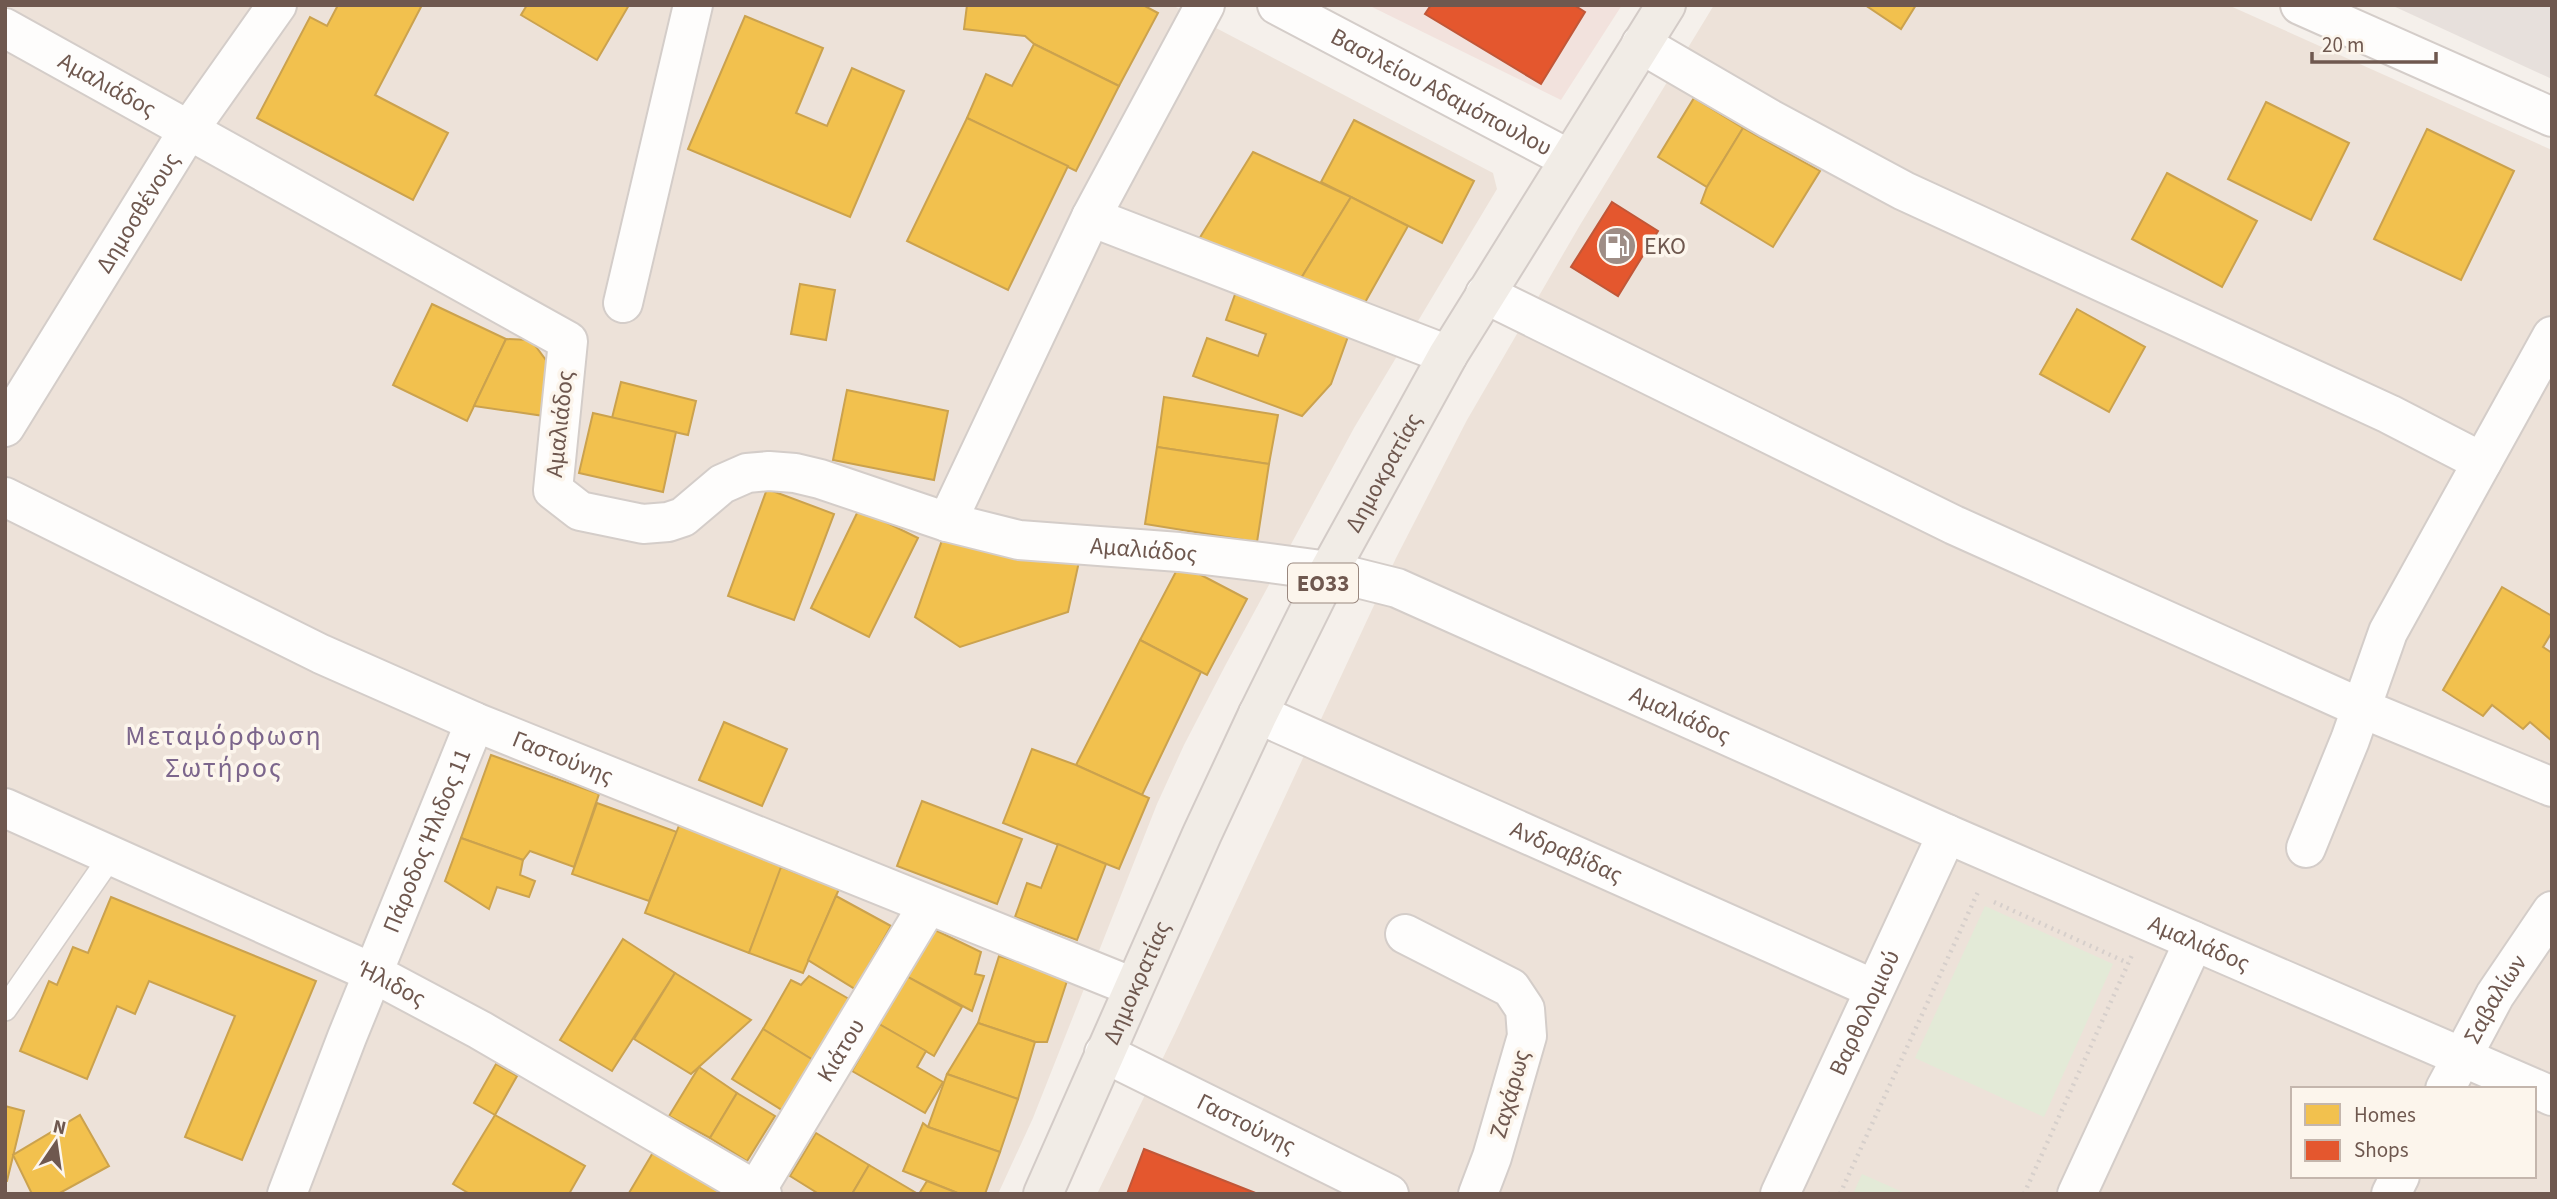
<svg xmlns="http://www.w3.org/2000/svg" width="2557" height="1199" font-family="'Source Sans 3',sans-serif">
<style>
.residential{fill:#ede2d9;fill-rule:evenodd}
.commercial{fill:#f2e2dd}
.industrial{fill:#e7e0dc}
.green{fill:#e3ead7}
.homes{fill:#f2c14e;stroke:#cba24e;stroke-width:2}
.shops{fill:#e4572e;stroke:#c15738;stroke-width:2}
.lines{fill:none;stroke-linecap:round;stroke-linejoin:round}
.lane-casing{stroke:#d4cdc9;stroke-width:26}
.street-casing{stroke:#d4cdc9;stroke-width:42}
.primary-casing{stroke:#d3cbc7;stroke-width:42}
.path{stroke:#d6cfcb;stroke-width:4.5;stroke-dasharray:2 5;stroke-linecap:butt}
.lane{stroke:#fefdfc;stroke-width:23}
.street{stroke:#fefdfc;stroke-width:38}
.primary{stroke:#f1ece6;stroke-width:38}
.labels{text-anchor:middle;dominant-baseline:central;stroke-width:7;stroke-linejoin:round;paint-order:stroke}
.shield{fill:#fcf5ec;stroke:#99877e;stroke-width:2}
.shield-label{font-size:23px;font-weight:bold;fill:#6f584f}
.street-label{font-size:24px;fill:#6f584f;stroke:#fcf5ec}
.poi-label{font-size:24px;fill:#6f584f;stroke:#fcf5ec;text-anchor:start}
.quarter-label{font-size:28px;letter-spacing:2px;fill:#7c668c;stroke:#fcf5ec}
</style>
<rect width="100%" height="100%" fill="#f5f0eb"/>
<g class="residential">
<path d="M5,5h1167l321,168 4,16 -143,239 -129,238 -41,79 -27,59 -124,314 -35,76h-993z"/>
<path d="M1714,5h514l324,145v1044h-1455l79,-163 220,-473 71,-138 113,-195zM2293,1089h241v87h-241z"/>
</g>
<path class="commercial" d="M1368,5h254l-61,95z"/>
<path class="industrial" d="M2391,5h161v74z"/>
<g class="green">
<path d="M1985,906l128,58 -69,153 -129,-59z"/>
<path d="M1862,1174l45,20h-54z"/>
</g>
<g class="homes">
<path d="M338,5h84l-47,90 73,38 -35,67 -156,-82 53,-101 17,9z"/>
<path d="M527,5h102l-32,55 -76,-45z"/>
<path d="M967,5h176l15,8 -39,73 -85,-42 -9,-8 -61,-7z"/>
<path d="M1865,5h51l-15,24z"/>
<path d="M745,16l78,32 -27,65 31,13 25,-58 52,23 -54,126 -162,-68z"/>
<path d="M1034,44l85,42 -43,85 -109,-53 19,-44 26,12z"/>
<path d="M1694,98l49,30 -36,59 -49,-30z"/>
<path d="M2266,102l83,41 -38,77 -83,-41z"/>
<path d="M967,118l101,48 -60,124 -101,-49z"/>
<path d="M1354,120l120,61 -32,62 -121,-61z"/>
<path d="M1743,128l77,43 -47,76 -72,-44 6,-16z"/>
<path d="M2427,129l87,42 -53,109 -87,-41z"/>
<path d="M1253,152l98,45 -51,83 -101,-41z"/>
<path d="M2167,173l90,48 -35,66 -90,-48z"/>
<path d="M1351,197l57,29 -45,80 -63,-26z"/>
<path d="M800,284l35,6 -9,50 -35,-6z"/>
<path d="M1238,286l113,42 -20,56 -29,32 -109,-40 14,-38 51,18 8,-22 -40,-14z"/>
<path d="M432,304l74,35 -39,82 -74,-36z"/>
<path d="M2077,309l68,38 -36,65 -69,-38z"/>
<path d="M506,339l25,1 26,35 -6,42 -77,-11z"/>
<path d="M621,382l75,19 -8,34 -76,-17z"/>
<path d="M847,390l101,21 -14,69 -101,-20z"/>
<path d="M1164,397l114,18 -9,49 -112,-17z"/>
<path d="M593,413l83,19 -13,60 -84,-19z"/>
<path d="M1157,447l112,17 -12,78 -112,-18z"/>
<path d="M767,489l67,25 -40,106 -66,-24z"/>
<path d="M859,509l59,29 -49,99 -58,-29z"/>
<path d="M946,529l134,28 -12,55 -108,35 -45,-30z"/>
<path d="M1180,564l67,35 -40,76 -67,-35z"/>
<path d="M2502,587l50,29v16l-9,15 9,6v88l-22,-19 -7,7 -31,-24 -9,11 -40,-26z"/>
<path d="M1140,640l61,32 -59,123 -66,-30z"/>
<path d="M724,722l63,27 -25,57 -63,-26z"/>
<path d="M1032,749l44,16 73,33 -30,71 -116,-46z"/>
<path d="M491,755l108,39 -25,73 -44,-16 -7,9 -62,-22z"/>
<path d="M922,801l100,38 -25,65 -100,-38z"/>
<path d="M597,803l80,29 -28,69 -77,-27z"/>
<path d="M680,823l104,40 -35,90 -104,-40z"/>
<path d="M461,838l62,22 -3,15 15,6 -6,16 -32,-10 -8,22 -44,-28z"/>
<path d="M1058,844l48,20 -29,76 -62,-23 12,-34 14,5z"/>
<path d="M781,867l58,22 -36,84 -54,-20z"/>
<path d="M836,896l55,30 -36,63 -47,-29z"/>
<path d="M111,897l205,84 -74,179 -57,-23 50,-121 -86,-35 -14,33 -18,-8 -30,73 -67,-28 29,-70 8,4 16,-38 15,6z"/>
<path d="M933,929l48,23 -6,22 9,2 -12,35 -66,-35z"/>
<path d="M623,939l52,34 -63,98 -52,-31z"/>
<path d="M999,956l69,22 -21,64h-12l-57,-19z"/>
<path d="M675,973l76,47 -60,54 -57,-35z"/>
<path d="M809,976l40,23 -36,61 -50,-31 28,-49 10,5z"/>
<path d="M906,976l56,31 -28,49 -55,-32z"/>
<path d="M978,1023l57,19 -17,57 -71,-25z"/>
<path d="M879,1024l47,27 -9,16 26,15 -18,31 -73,-42z"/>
<path d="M763,1029l50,31 -31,50 -50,-31z"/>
<path d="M496,1064l21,12 -22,39 -21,-12z"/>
<path d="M699,1067l38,26 -27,45 -41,-22z"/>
<path d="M947,1074l71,25 -18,53 -72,-25z"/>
<path d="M737,1093l38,23 -28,45 -37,-23z"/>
<path d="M5,1106l19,5 -17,70h-2z"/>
<path d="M80,1115l29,51 -51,28h-26l-19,-39z"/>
<path d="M495,1115l90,51 -16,28h-99l-17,-10z"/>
<path d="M923,1123l5,4 72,25 -15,42h-25l-57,-23z"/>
<path d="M816,1133l53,32 -17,29h-33l-29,-18z"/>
<path d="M655,1149l79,45 -105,-1z"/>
<path d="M869,1165l49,29h-66z"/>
<path d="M927,1181l33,13h-41z"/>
</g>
<g class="shops">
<path d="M1431,5h143l11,7 -44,72 -116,-70z"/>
<path d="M1612,202l46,29 -40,65 -47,-29z"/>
<path d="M1144,1149l114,45h-131z"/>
</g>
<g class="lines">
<g class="lane-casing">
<path id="lane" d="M5,1009l106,-153"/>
</g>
<g class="street-casing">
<g id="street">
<path id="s1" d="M1277,5l292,154"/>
<path d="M2300,5l252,112"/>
<path id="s2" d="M5,28l563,313 -15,149 27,21 63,13 25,-2 15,-5 39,-33 25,-11 22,-2 26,2 25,6 127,43 72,18 160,12 83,10 67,9 68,17 550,246 605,262"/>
<path d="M1641,44l129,75 134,72 485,223 93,48"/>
<path d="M1091,217l357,138"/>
<path d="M1485,294l469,231 407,183 191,79"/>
<path d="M623,303l70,-298"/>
<path id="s3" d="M5,427l183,-296 89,-126"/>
<path id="s4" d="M5,497l316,157 154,68 658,265"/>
<path d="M947,522l144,-305 114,-212"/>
<path id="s5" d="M1258,714l616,275"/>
<path id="s6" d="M5,808l368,165 107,57 282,164"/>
<path d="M2306,848l44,-108 38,-108 164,-296"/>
<path d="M1405,934l106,54 14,21 2,27 -35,121 -14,37"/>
<path id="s7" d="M1104,1053l285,141"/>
<path id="s8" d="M2445,1089l50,-94 57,-84"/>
<path id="s9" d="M287,1194l60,-157 128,-315"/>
<path id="s10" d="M754,1194l174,-289"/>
<path id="s11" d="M1780,1194l167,-360"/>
<path d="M2077,1194l117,-253"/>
<path d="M2391,1194l9,-18"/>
</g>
</g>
<g class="primary-casing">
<g id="primary">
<path id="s12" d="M1043,1194l159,-360 56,-120 71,-143 119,-216 218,-350"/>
</g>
</g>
<g class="path">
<path d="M1994,902l134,61"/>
<path d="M1840,1194l138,-302"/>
<path d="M2024,1194l108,-239"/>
</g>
<use href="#lane" class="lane"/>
<use href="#street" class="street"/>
<use href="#primary" class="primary"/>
</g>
<defs>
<g id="fuel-disc" transform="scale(2.0125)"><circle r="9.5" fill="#9e8d86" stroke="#fcf5ec"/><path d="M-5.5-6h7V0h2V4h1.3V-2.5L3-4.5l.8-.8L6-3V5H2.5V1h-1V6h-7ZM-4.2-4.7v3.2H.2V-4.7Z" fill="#fff"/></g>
</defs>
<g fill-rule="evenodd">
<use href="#fuel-disc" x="1617" y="246"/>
</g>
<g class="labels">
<rect class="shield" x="1288" y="563.5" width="70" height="39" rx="5"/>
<g class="shield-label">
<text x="1323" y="583">ΕΟ33</text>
</g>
<g class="street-label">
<text stroke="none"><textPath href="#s2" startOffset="117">Αμαλιάδος</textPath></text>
<text stroke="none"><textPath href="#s1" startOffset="186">Βασιλείου Αδαμόπουλου</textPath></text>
<text stroke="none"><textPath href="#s3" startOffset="252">Δημοσθένους</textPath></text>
<text transform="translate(560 424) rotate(-84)">Αμαλιάδος</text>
<text stroke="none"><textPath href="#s12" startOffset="798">Δημοκρατίας</textPath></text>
<text stroke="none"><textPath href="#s2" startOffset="1419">Αμαλιάδος</textPath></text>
<text stroke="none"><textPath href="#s2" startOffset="1986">Αμαλιάδος</textPath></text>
<text stroke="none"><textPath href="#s4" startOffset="616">Γαστούνης</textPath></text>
<text stroke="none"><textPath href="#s9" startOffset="380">Πάροδος Ήλιδος 11</textPath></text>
<text stroke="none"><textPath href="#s5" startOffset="338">Ανδραβίδας</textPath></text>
<text stroke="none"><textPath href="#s2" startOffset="2553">Αμαλιάδος</textPath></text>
<text stroke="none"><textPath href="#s12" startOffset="231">Δημοκρατίας</textPath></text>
<text stroke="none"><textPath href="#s6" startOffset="425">Ήλιδος</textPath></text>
<text stroke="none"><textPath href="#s8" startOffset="103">Σαβαλίων</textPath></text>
<text stroke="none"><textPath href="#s11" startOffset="200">Βαρθολομιού</textPath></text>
<text stroke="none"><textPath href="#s10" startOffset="168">Κιάτου</textPath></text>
<text transform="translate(1510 1094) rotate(-74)">Ζαχάρως</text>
<text stroke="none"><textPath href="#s7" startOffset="159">Γαστούνης</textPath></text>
</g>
<g class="poi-label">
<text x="1644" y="246">EKO</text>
</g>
<g class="quarter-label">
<text x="224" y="736">Μεταμόρφωση<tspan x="224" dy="32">Σωτήρος</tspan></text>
</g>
</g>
<rect width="2557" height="1199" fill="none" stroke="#6f584f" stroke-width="14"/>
<rect x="2291" y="1087" width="245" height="91" fill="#fcf5ec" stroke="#c4b6ad" stroke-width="2"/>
<rect x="2305" y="1104" width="35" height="21" fill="#f2c14e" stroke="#c4b6ad" stroke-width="2"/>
<text x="2354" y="1122" font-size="21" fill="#6f584f">Homes</text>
<rect x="2305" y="1140" width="35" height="21" fill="#e4572e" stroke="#c4b6ad" stroke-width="2"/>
<text x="2354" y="1157" font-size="21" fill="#6f584f">Shops</text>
<g transform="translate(56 1143) rotate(13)" stroke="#fcf5ec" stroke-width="5" paint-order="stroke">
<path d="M0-5L12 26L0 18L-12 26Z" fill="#6f584f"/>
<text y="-10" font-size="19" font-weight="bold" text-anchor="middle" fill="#6f584f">N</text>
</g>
<path d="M2312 52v10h124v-10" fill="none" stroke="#6f584f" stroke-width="3.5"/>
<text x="2322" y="52" font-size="21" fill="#6f584f" stroke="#fcf5ec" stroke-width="5" paint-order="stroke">20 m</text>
</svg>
